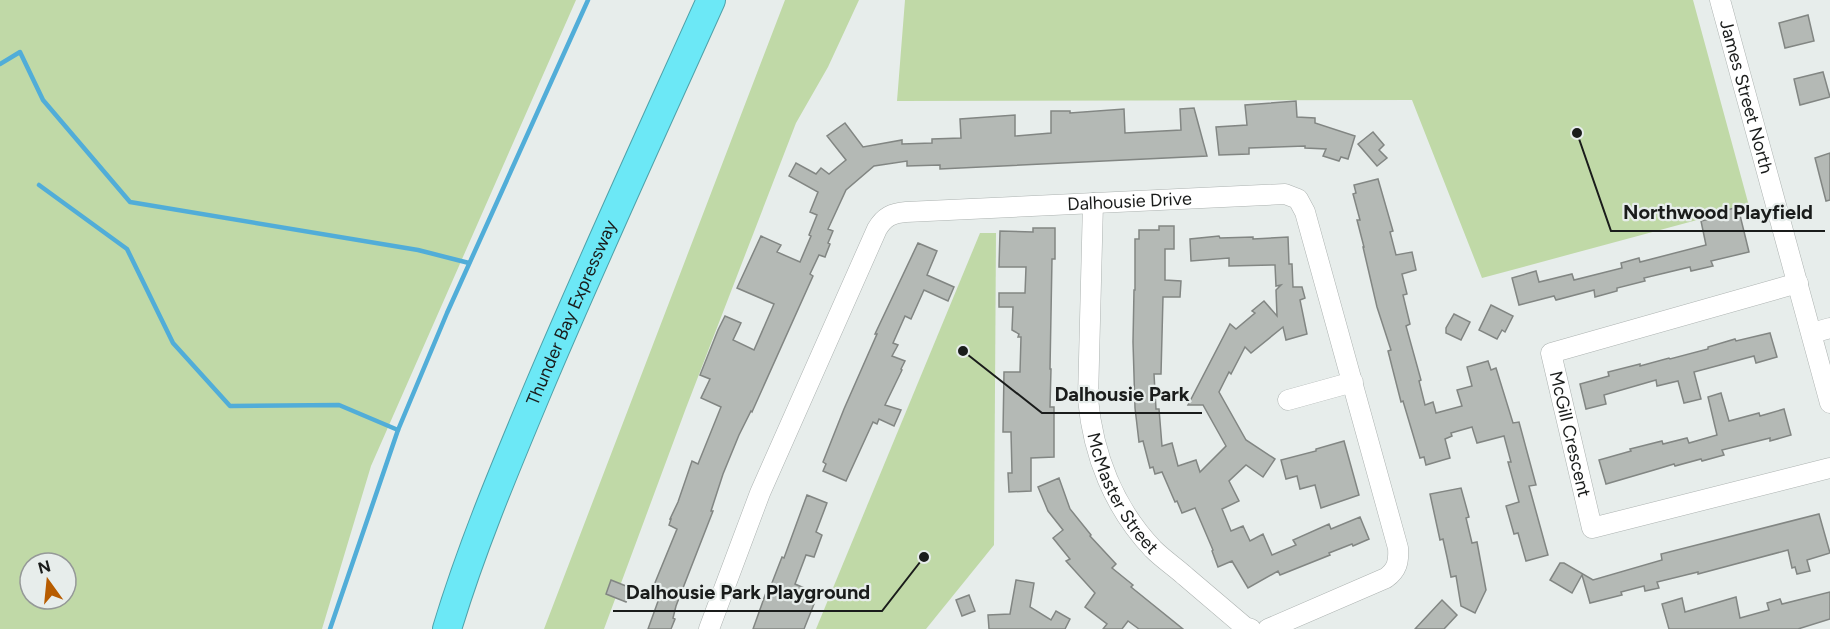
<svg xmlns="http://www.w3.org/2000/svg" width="1830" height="629" font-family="Figtree,sans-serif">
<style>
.green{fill:#c0d9a7;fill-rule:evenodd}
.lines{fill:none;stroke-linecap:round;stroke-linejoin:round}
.stream{stroke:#51add8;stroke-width:4.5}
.building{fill:#b4b9b5;stroke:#828683;stroke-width:1.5}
.minor-casing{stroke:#acb2b0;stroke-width:21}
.highway-casing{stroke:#4fa1a9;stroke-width:30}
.minor{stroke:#fff;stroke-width:20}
.highway{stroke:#6ce8f6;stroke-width:28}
.labels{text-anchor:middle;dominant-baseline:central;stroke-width:4.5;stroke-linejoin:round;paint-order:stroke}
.street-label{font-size:18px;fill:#1a1c1b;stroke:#e7edeb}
.leader{fill:none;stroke:#1a1c1b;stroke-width:2}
.callout-dot{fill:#1a1c1b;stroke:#e7edeb;stroke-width:2}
.callout-label{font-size:20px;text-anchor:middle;font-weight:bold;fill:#1a1c1b;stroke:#e7edeb;stroke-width:4.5;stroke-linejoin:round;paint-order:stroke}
</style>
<rect width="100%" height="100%" fill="#e7edeb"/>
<g class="green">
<path d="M0,0h576l-205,466 -49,163h-322zM30,563h36v36h-36z"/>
<path d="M785,0h74l-31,67 -32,56 -110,285 -82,221h-60z"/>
<path d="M905,0h788l56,206 -267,72 -70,-178 -515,1z"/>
<path d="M980,233h16l-2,312 -68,84h-110z"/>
</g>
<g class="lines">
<g class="stream">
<path d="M0,64l20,-12 23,48 87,102 288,48 51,13"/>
<path d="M39,185l88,64 46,94 57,63 109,-1 59,25"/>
<path d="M330,629l68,-199 49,-117 141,-313"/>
</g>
</g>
<g class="building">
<path d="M1808,15l6,26 -29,7 -6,-25z"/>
<path d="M1823,72l7,25 -30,8 -6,-26z"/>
<path d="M1296,101l1,16 18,1v5l40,13 -7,23 -7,-2 -2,4 -16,-5 3,-7 -21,-1v-2l-56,2v6l-30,1 -3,-28 31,-2 -2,-20z"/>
<path d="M1194,108l13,48 -267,13v-4l-33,1v-5l-33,5 -28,24 -18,39 5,2 -5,12 2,1 -5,13 -6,-2 -9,19 3,2 -61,136 -1,-1 -12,24 -16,39 -12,37h2l-37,95 -3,12 2,1 -4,10h-23l13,-36 -9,-3 25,-61 -8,-4 2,-6h-1l8,-17 14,-41 6,3 23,-57 -20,-9 9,-19 -10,-4 18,-45 7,-14 16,7 -8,17 21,10 20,-46 -37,-16 24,-52 20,9 -4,7 23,10 11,-26 -2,-1 8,-20 -7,-3 8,-20 -29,-16 7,-13 20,11 5,-6 8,6 17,-14 -19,-24 18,-13 18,24 39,-7v4l30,-1v-4l29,-1 -1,-19 55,-4v21l36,-3v-22h19v2l54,-4 1,24 56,-3 -1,-21z"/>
<path d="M1373,132l11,13 -5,5 8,8 -10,8 -19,-22z"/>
<path d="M1830,153v47l-4,1 -11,-43z"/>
<path d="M1378,179l15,52 -3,1 6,23 16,-3 4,18 -14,4 5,20 -4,1 7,29 -4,2 15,54 -2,1 6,24 8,-3 3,11 26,-7 -5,-16 15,-4 -5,-19 21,-6 3,9 5,-2 17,55 6,-1 17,63 -7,1 19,69 -22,6 -8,-28 -4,1 -8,-28 13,-4 -11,-40h3l-7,-26 -27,7 -5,-16 -21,6 1,3 -7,3 5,19 -24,7 -2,-8 -4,1 -17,-57 -2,1 -13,-51 3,-1 -14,-43 -14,-60h1l-7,-27h3l-7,-26 3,-1 -2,-8z"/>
<path d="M1738,207l11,45 -38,9 2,5 -22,5 -1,-4 -46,11 1,3 -28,7v3l-22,6 -1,-7 -38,10 -2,-4 -35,9 -7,-27 24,-7 3,11 33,-8 2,6 48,-12 -1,-5 18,-5 1,4 66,-17 -5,-24 9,-2 -1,-4z"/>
<path d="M1159,226h15v23h-9v31l16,1 -1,16h-17l-2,77h-7l2,35h3l3,37 10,-3 6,23 18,-6 4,12 26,-26 -23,-41h-15l42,-81 6,5 19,-16 -3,-2 12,-10 13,15 -1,-26 5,-5 -5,1 -1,-21 -46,1v-8l-38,3 -1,-22 29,-3 1,2 33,-1v2l35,-2 1,27h3l1,23h9l3,11 -5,2 7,34 -21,6 -3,-13 -32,26 -6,-6 -14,27 -2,-2 -10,20 27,48 29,19 -12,18 -17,-12 -17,16 10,20 -17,8 9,22 12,-5 7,15 13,-7 9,21 24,-10 -3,-5 36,-16 2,5 29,-12 9,22 -16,7 -1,-2 -23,9 1,2 -50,20 -2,-4 -30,17 -16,-27 -14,6 -6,-16 1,-1 -18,-42 -13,5 -5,-12 -2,1 -13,-30 -7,2 -2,-7 -3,1 -7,-27 -4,1 -4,-34 -2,-66 1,-52h1v-51h4v-9h20z"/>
<path d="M1033,228h22v31h-3l-2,110h1l-1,38h4v50l-23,1v33l-22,1 -1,-19h4l-1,-41h-8l1,-60h16l1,-35h-3l1,-3 -7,-4 1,-23h-14v-14h26l1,-26h-27l1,-36 33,1z"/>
<path d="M918,243l19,8 -10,24 27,12 -6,14 -24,-11 -13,29 -6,-3 -12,27 5,2 -6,11 13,5 -4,8 1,1 -17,35 16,5 -7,16 -15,-7 -2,5 -4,-2 -27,59 -23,-10 3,-7 -3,-2 21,-53 33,-75h-2z"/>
<path d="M1491,305l22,11 -8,16 -3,-2 -5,9 -18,-9z"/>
<path d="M1454,314l16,8 -9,18 -15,-7v-5z"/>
<path d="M1770,333l7,24 -21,6 -2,-7 -60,16 7,27 -17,4 -6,-22 -21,5 -1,-6 -52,15 2,9 -20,5 -6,-25 29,-8 -1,-4 32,-8v2l29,-8 1,1 38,-10v-2l27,-8 1,2z"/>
<path d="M1721,393l8,28 30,-8 1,3 24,-7 7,26 -21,6v-3l-48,12 2,5 -22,6 -1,-2 -26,7 -1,-2 -20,6 -48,14 -7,-24 32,-9 -1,-2 32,-8 1,3 24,-6 2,5 28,-8 -9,-38z"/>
<path d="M1344,441l15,54 -38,13 -6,-23 -15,4 -3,-13 -11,3 -5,-19 35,-9v-2z"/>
<path d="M1059,478l11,31 21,26 -1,1 26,28 -4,4 21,17 -2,2 52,42h-44l-11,-8 -6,8h-19l4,-5 -22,-17 10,-14 -29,-32 4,-2 -17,-21 10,-8 -15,-19 -10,-24z"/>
<path d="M1461,488l8,29 -3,1 6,25 5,-1 9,48 -11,23 -14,-7 -5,-30 -5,1 -4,-20 -4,-18 -3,1 -10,-46z"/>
<path d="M807,495l20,8 -11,29 6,3 -8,22 -8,-2 -11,29 23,10 -14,35h-51l15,-42 2,1 12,-31 2,1z"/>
<path d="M1819,514l11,39 -23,7 3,11 -13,3 -2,-7 -3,1 -4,-18 -90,24v-2l-41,10 2,6 -14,3 -1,-5 -23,6 1,3 -32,8 -8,-28 -10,18 -22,-13 10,-17h4l29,17 69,-20 -1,-6z"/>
<path d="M611,580l20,8 -5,14 -20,-8z"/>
<path d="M1016,580l18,3 -4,24 21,13 5,-9 14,8 -5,10h-76l-1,-14 22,-1z"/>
<path d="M1830,592v27l-32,10h-129l-7,-25 20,-6 3,14 51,-15 4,21 29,-8 -2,-7 13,-4 2,5z"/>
<path d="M969,595l6,16 -13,5 -6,-16z"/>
<path d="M1442,600l15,15 -13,14h-29z"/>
</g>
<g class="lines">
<g class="minor-casing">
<g id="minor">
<path id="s1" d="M1720,0l110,403"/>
<path id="s2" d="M1093,203l-5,196c5,56 26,109 65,150 10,10 22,18 32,27 20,17 40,34 60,51l6,2"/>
<path id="s3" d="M1798,283l-247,70 41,175 238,-60"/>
<path d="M1812,333l18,-5"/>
<path d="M1288,400l65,-18"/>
<path id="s4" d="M709,629l51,-136 117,-264c7,-12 15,-16 29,-17l379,-18 13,5 7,13 93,336c1,14 -1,22 -12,30l-118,51"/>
</g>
</g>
<g class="highway-casing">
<g id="highway">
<path id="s5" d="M447,629c25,-83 59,-163 92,-242 55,-130 114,-258 172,-387"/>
</g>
</g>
<use href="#minor" class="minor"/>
<use href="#highway" class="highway"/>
</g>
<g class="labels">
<g class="street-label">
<text stroke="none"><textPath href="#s1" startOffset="100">James Street North</textPath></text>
<text stroke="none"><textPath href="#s4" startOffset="693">Dalhousie Drive</textPath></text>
<text stroke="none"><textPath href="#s5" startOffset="340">Thunder Bay Expressway</textPath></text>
<text stroke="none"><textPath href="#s3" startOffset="340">McGill Crescent</textPath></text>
<text stroke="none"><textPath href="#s2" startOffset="298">McMaster Street</textPath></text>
</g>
</g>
<path class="leader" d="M1577 133L1611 231H1825M963 351L1042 413H1202M924 557L882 611H613"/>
<g class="callout-dot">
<circle cx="1577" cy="133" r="6"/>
<circle cx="963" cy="351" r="6"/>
<circle cx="924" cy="557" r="6"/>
</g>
<g class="callout-label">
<text x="1718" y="219">Northwood Playfield</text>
<text x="1122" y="401">Dalhousie Park</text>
<text x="748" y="599">Dalhousie Park Playground</text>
</g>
<g transform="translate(48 581) rotate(345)"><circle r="28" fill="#e7edeb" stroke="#959998" stroke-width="1.5"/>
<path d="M0-4.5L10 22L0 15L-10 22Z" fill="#b75c00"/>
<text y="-9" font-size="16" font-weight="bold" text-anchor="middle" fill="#1a1c1b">N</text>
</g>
</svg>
